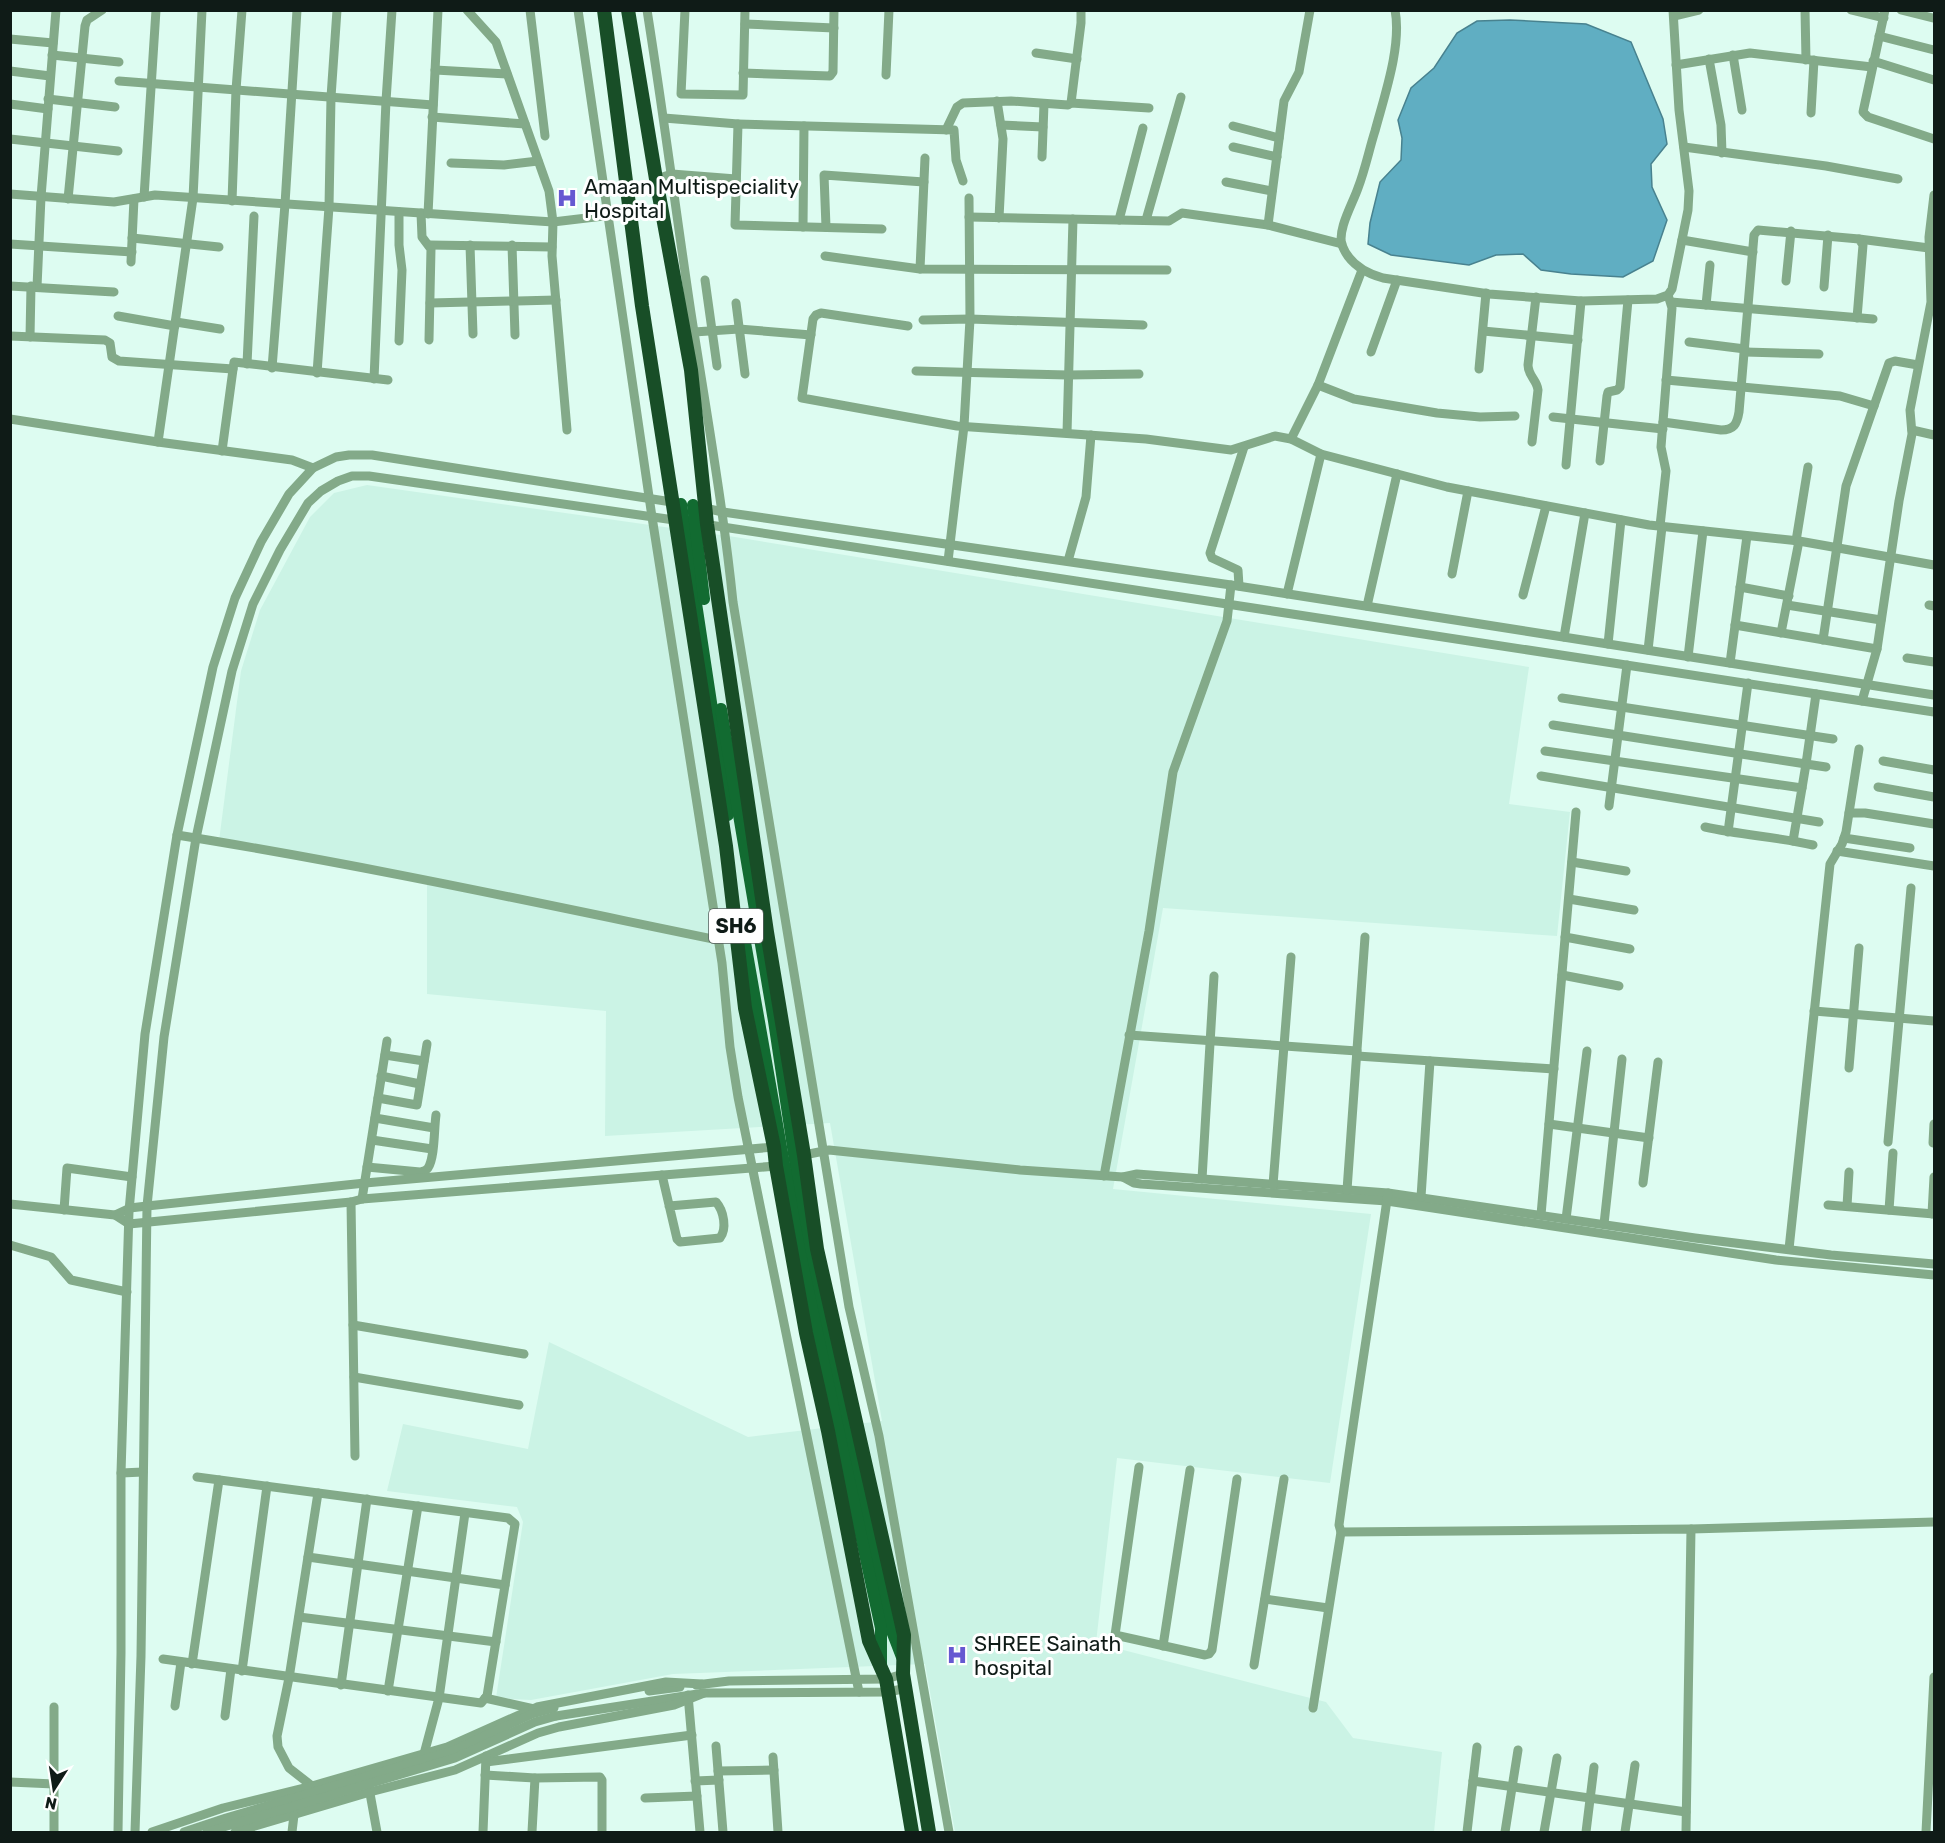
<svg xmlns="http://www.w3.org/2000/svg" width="1945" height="1843" font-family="Rubik,sans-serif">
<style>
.built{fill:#cbf3e5}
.water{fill:#60aec2;stroke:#48828f;stroke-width:1.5}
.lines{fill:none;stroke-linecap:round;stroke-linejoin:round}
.minor{stroke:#83aa89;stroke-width:9}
.major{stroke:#126b31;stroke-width:12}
.highway{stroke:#184e27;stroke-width:14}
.minor-bridge{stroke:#83aa89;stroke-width:9}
.labels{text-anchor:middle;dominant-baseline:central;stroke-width:6;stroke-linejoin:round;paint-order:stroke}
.shield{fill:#fff;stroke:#575f5d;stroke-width:1.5}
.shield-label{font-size:20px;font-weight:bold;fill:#0f1b17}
.poi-label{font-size:21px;fill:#0f1b17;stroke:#fff;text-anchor:start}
</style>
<rect width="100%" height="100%" fill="#ddfcf1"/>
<path class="built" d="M367,485l368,52 794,130 -20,137 61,8 -13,124 -394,-28 -50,281 258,25 -41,269 -213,-25 -21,185 230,59 27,36 89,14 -8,80h-479l-30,-168 -252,10 -142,26 -35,-2 27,-176 -6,-15 -130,-16 16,-67 125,25 21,-107 199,95 134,-16 -52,-298 -225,13 1,-125 -179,-17v-116l-208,-37 22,-170 19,-61 50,-93 24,-24z"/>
<path class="water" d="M1510,20l76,4 45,18 32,77 4,25 -16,20 1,23 15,33 -14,41 -30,16 -52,-3 -30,-4 -18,-16 -27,1 -27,10 -78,-10 -23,-11 2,-21 10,-41 21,-22 1,-22 -4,-18 13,-32 23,-20 23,-35 20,-12z"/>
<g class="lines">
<g class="minor">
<path d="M467,10l29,32 53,149 4,31 -1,34 15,174"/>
<path d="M530,10l15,126"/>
<path d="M578,10l74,507 70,446 8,84 8,50 121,595"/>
<path d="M647,10c16,101 29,202 44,303 15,97 32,192 42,289l116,705 30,129 70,396"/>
<path d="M685,10l-4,84 62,1 2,-85"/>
<path d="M1395,10c7,36 -11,87 -20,121 -6,19 -10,39 -17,57 -5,15 -21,42 -16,57 7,19 23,28 41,33l106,16 92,7 76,-2 11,-4 4,-6 16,-79 1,-19 -10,-81 -6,-100"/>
<path d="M1805,10l1,50"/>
<path d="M1851,10l33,8"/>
<path d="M1885,10l-22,102 5,5 66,22"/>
<path d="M1901,10l32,8"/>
<path d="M1674,16l25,-6"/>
<path d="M745,24l89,4"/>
<path d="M1879,36l55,14"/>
<path d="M10,39l43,4"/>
<path d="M1036,53l41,6"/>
<path d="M52,55l67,7"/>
<path d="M1733,55l9,55"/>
<path d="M1709,59l12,66 1,28"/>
<path d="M1873,61l61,19"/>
<path d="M1676,65l74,-12 122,14"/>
<path d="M435,70l72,4"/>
<path d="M10,71l40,5"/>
<path d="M743,73l87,3 3,-4 1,-62"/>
<path d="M886,75l3,-65"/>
<path d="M119,81l314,24"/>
<path d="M48,99l67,8"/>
<path d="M997,101l6,38 -4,79"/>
<path d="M1071,103l10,-80v-13"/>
<path d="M10,104l38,5"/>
<path d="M1811,113l3,-53"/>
<path d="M432,117l93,7"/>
<path d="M664,118l74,6"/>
<path d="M1001,125l42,2"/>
<path d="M1233,126l46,12"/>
<path d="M946,130l11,-23 6,-4 48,-2 57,4 3,-2 78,5"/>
<path d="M10,139l108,12"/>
<path d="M1233,147l44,10"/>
<path d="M1684,147l142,19 72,13"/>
<path d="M1042,157l2,-53"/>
<path d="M451,163l53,2 34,-4"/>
<path d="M656,179l16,-5 64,5"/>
<path d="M1226,182l46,9"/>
<path d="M10,194l104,8 41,-7 398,27 76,-9"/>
<path d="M144,197l12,-187"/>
<path d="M68,199l17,-173 2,-6 15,-10"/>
<path d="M232,201l4,-111 6,-80"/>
<path d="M421,213l1,24 9,12 -2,91"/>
<path d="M428,214l10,-204"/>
<path d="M969,217l200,4 13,-8 86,12 74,19"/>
<path d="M1119,220l24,-92"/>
<path d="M1146,220l35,-123"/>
<path d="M1268,225l16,-124 15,-29 11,-62"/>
<path d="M803,227l1,-101"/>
<path d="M826,227l-2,-52 100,7"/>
<path d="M882,229l-147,-4 3,-101 216,6 2,30 7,21"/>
<path d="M132,238l87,9"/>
<path d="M1859,239l70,9"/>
<path d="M1682,240l71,12"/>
<path d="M10,244l122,8"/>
<path d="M429,245l123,2"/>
<path d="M470,245l3,89"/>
<path d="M512,245l3,90"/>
<path d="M825,256l95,13 247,1"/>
<path d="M131,262l3,-63"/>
<path d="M920,269l5,-111"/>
<path d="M705,280l12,86"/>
<path d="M1786,281l5,-50"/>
<path d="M10,286l104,6"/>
<path d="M37,287l4,-90 15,-187"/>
<path d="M1824,287l4,-52"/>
<path d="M1671,302l202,17"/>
<path d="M430,303l126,-3"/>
<path d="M736,303l9,71"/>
<path d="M1706,305l4,-40"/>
<path d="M118,316l57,10"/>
<path d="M923,320l47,-1 173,6"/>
<path d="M176,322l44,7"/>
<path d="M908,326l-87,-13 -5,2 -3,4 -11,79 155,28 189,13 85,11 44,-14 16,3 30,15 126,33 202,38 150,16 135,24"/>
<path d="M1483,331l95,9"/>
<path d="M694,332l45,-3 72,6"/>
<path d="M10,336l95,4 5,3 2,14 7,4 114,8"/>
<path d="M30,337l1,-51"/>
<path d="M399,341l3,-71 -3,-25v-33"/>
<path d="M1689,342l56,7"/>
<path d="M1371,352l26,-72"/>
<path d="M1745,352l74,2"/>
<path d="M247,364l7,-148"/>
<path d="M272,368l13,-164 12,-194"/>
<path d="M1479,369l7,-76"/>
<path d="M916,371l152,4 71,-1"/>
<path d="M317,373l12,-166 2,-110 6,-87"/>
<path d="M374,379l12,-278 6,-91"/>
<path d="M1666,380l174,16 34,10"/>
<path d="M1318,385l36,14 83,14 43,4 35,-1"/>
<path d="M1553,417l110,12"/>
<path d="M10,419l148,23 134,18 21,8"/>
<path d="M1663,422l58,8c13,0 16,-6 18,-18l15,-177 4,-5 101,9 4,6 -6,73"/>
<path d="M1912,430l22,5"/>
<path d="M1067,433l6,-214"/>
<path d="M1291,439l27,-54 44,-115"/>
<path d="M158,442l35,-244 9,-188"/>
<path d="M1532,442l6,-52c-1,-10 -10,-14 -10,-25l8,-68"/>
<path d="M222,451l12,-89 154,18"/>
<path d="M1600,461l7,-65 1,-4 9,-2 3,-3 8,-87"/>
<path d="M1566,465l15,-164"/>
<path d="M700,507l23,5 508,73 703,110"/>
<path d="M703,524l1231,188"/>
<path d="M1660,526l6,-55 -5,-24 11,-139 -4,-13"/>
<path d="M1796,541l12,-74"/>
<path d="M948,561l16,-135 6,-107 -1,-121"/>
<path d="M1068,561l18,-64 5,-62"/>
<path d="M1452,574l16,-83"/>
<path d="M1239,586l-1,-16 -26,-12 -2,-5 34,-106"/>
<path d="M1740,587l49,9"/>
<path d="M1287,594l34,-140"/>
<path d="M1523,595l23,-89"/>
<path d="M1787,605l94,15"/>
<path d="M1929,605l5,1"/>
<path d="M1367,606l30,-132"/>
<path d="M1735,625l142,24"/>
<path d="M1781,633l18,-92"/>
<path d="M1564,637l21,-124"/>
<path d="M1823,640l23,-154 43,-123 6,-2 23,4"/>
<path d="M1608,644l13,-124"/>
<path d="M1648,650l14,-123"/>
<path d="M1688,657l15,-126"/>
<path d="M1907,658l27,4"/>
<path d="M1730,663l17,-127"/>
<path d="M1562,698l271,41"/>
<path d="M1862,701l15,-52 22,-148 13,-67 -2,-24 21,-108 -2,-65 5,-42"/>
<path d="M1553,725l253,39 10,-70"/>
<path d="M1545,751l257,37 -9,53"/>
<path d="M1883,761l51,9"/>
<path d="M1541,776l278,46"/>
<path d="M1878,787l56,10"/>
<path d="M1802,788l4,-24 20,3"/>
<path d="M1609,806l18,-141"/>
<path d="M1849,813h16l69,11"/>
<path d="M1705,827c36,8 72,10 108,18"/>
<path d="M1728,832l20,-149"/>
<path d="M177,835c182,29 361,68 541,105"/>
<path d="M1844,838l66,10"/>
<path d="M1837,851l97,15"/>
<path d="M1572,862l54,9"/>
<path d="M1569,899l65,11"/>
<path d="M1565,937l65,12"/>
<path d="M1562,975l57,11"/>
<path d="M1814,1011l120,10"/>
<path d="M1129,1035l228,16"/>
<path d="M385,1055l39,6"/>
<path d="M1357,1056l197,13"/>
<path d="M1849,1068l10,-120"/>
<path d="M381,1076l39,8"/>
<path d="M378,1098l39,7 10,-61"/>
<path d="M375,1118l59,10"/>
<path d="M1549,1124l100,14"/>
<path d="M372,1140l60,9"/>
<path d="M1888,1142l23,-254"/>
<path d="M1933,1143l1,-19"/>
<path d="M804,1155l25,-5 191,20 103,7 14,-3 251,19 307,45 136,17 103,9"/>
<path d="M367,1167l53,5c4,-1 6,-1 8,-4 7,-10 6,-40 8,-53"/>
<path d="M662,1175l15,64 3,3 40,-4c7,-9 4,-27 -4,-36l-47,4"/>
<path d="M1104,1176l45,-245 24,-159 54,-151 4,-36"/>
<path d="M1123,1177l11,6 7,1 246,17 389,59 158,15"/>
<path d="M1202,1179l12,-203"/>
<path d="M1643,1183l15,-121"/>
<path d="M1273,1185l18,-228"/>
<path d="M1347,1190l18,-253"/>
<path d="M1388,1193c-16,111 -34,221 -49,332l2,7 350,-3 -5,303"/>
<path d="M1421,1197l9,-136"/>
<path d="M362,1199l25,-158"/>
<path d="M351,1202l4,254"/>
<path d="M10,1204l105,11 14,9 222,-22 11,-3 414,-33"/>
<path d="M1828,1205l106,9"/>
<path d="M1847,1206l2,-34"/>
<path d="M64,1210l3,-42 65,9"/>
<path d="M1889,1210l4,-57"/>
<path d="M1932,1214l2,-37"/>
<path d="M115,1215l15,-7 17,-2 218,-23 409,-36"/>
<path d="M1541,1215l35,-403"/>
<path d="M1566,1219l21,-168"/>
<path d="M1604,1224l18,-165"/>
<path d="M10,1245l41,12 20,23 56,12"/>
<path d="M1789,1249l41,-385 12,-20 4,-12 13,-83"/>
<path d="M353,1325l171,29"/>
<path d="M354,1377l165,28"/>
<path d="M1139,1467l-24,168 90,20 4,-1 3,-4 25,-171"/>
<path d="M121,1473l22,-1"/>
<path d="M1691,1529l243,-7"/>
<path d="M308,1557l197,28"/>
<path d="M1265,1599l63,9"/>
<path d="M299,1617l197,25"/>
<path d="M1163,1646l27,-176"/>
<path d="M163,1659l318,44 6,-7 28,-172 -7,-6 -311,-41"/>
<path d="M192,1664l27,-184"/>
<path d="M1254,1665l30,-186"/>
<path d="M242,1671l25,-185"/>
<path d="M341,1685l26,-186"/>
<path d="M696,1685l33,-4 157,-2 17,-5"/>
<path d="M388,1691l30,-185"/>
<path d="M649,1691l31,-4"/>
<path d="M688,1695l12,137"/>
<path d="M485,1698l49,11"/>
<path d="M175,1706l6,-44"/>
<path d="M1313,1708l28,-176"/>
<path d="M225,1716l6,-47"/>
<path d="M556,1716l148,-23 185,-1 17,-4"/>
<path d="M716,1746l7,86"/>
<path d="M424,1754l15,-56 26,-185"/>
<path d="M773,1757l5,75"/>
<path d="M486,1762l206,-27"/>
<path d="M718,1771l56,-1"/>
<path d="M485,1775l50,3 65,-1 2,3v52"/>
<path d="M695,1781l24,-1"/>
<path d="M1473,1781l213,31"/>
<path d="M10,1782l44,2"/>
<path d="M312,1786l-23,-18 -11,-21 -1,-11 12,-58 29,-185"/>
<path d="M369,1788l8,44"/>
<path d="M645,1798l52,-2"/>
<path d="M54,1832v-125"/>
<path d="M118,1832l3,-179v-180l8,-262 16,-177 32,-199 36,-168 22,-69 26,-56 28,-48 24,-26 23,-11 13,-2h23l306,48"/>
<path d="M135,1832l6,-176 6,-450 17,-169 32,-199 36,-167 21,-67 27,-54 28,-47 13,-12 17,-10 14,-5h17l312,45"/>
<path d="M152,1832l71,-24 89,-22 135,-39 90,-40 129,-25 36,2"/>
<path d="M235,1832l135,-40 85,-22 83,-37 21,-6 115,-22 30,-12"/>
<path d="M292,1832l2,-17"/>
<path d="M483,1832l3,-76"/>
<path d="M532,1832l3,-54"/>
<path d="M1467,1832l10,-85"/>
<path d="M1505,1832l13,-82"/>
<path d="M1544,1832l13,-74"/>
<path d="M1586,1832l8,-65"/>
<path d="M1625,1832l10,-67"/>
<path d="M1926,1832l8,-155"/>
</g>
<g class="major">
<path d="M681,504l47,311"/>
<path d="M693,505l11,94"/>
<path d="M721,709l53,312 34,226 82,379 12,31"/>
<path d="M743,931l56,318 82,379v38"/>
</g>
<g class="highway">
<path d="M604,10l38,296 84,540 19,162 29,139 2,19 30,167 22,98 41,210 17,38 26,153"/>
<path d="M628,10l28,169 35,191 16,154 60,408 37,223 13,94 87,386 -1,39 26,158"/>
</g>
<g class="minor-bridge">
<path d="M184,1832l42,-14 226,-67 80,-37 22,-6"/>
<path d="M207,1832l248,-74 80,-36 21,-6"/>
</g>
</g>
<defs>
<g id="hospital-bare" transform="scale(1.62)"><path d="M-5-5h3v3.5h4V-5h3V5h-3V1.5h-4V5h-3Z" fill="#6658d1" stroke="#fff" stroke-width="2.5" paint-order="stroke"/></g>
</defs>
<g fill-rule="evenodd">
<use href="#hospital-bare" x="567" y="198"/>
<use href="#hospital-bare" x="957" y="1655"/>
</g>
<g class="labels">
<rect class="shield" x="709" y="909" width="54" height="34" rx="4.5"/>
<g class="shield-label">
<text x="736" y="926">SH6</text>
</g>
<g class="poi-label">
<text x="584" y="186">Amaan Multispeciality<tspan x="584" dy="24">Hospital</tspan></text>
<text x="974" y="1643">SHREE Sainath<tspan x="974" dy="24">hospital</tspan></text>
</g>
</g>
<rect width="1945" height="1843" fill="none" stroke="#0f1b17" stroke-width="24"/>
<g transform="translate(54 1789) rotate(192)" stroke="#ffffff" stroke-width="4.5" paint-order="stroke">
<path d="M0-4.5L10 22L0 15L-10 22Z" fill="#0f1b17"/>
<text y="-9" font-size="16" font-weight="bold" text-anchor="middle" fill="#0f1b17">N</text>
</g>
</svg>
